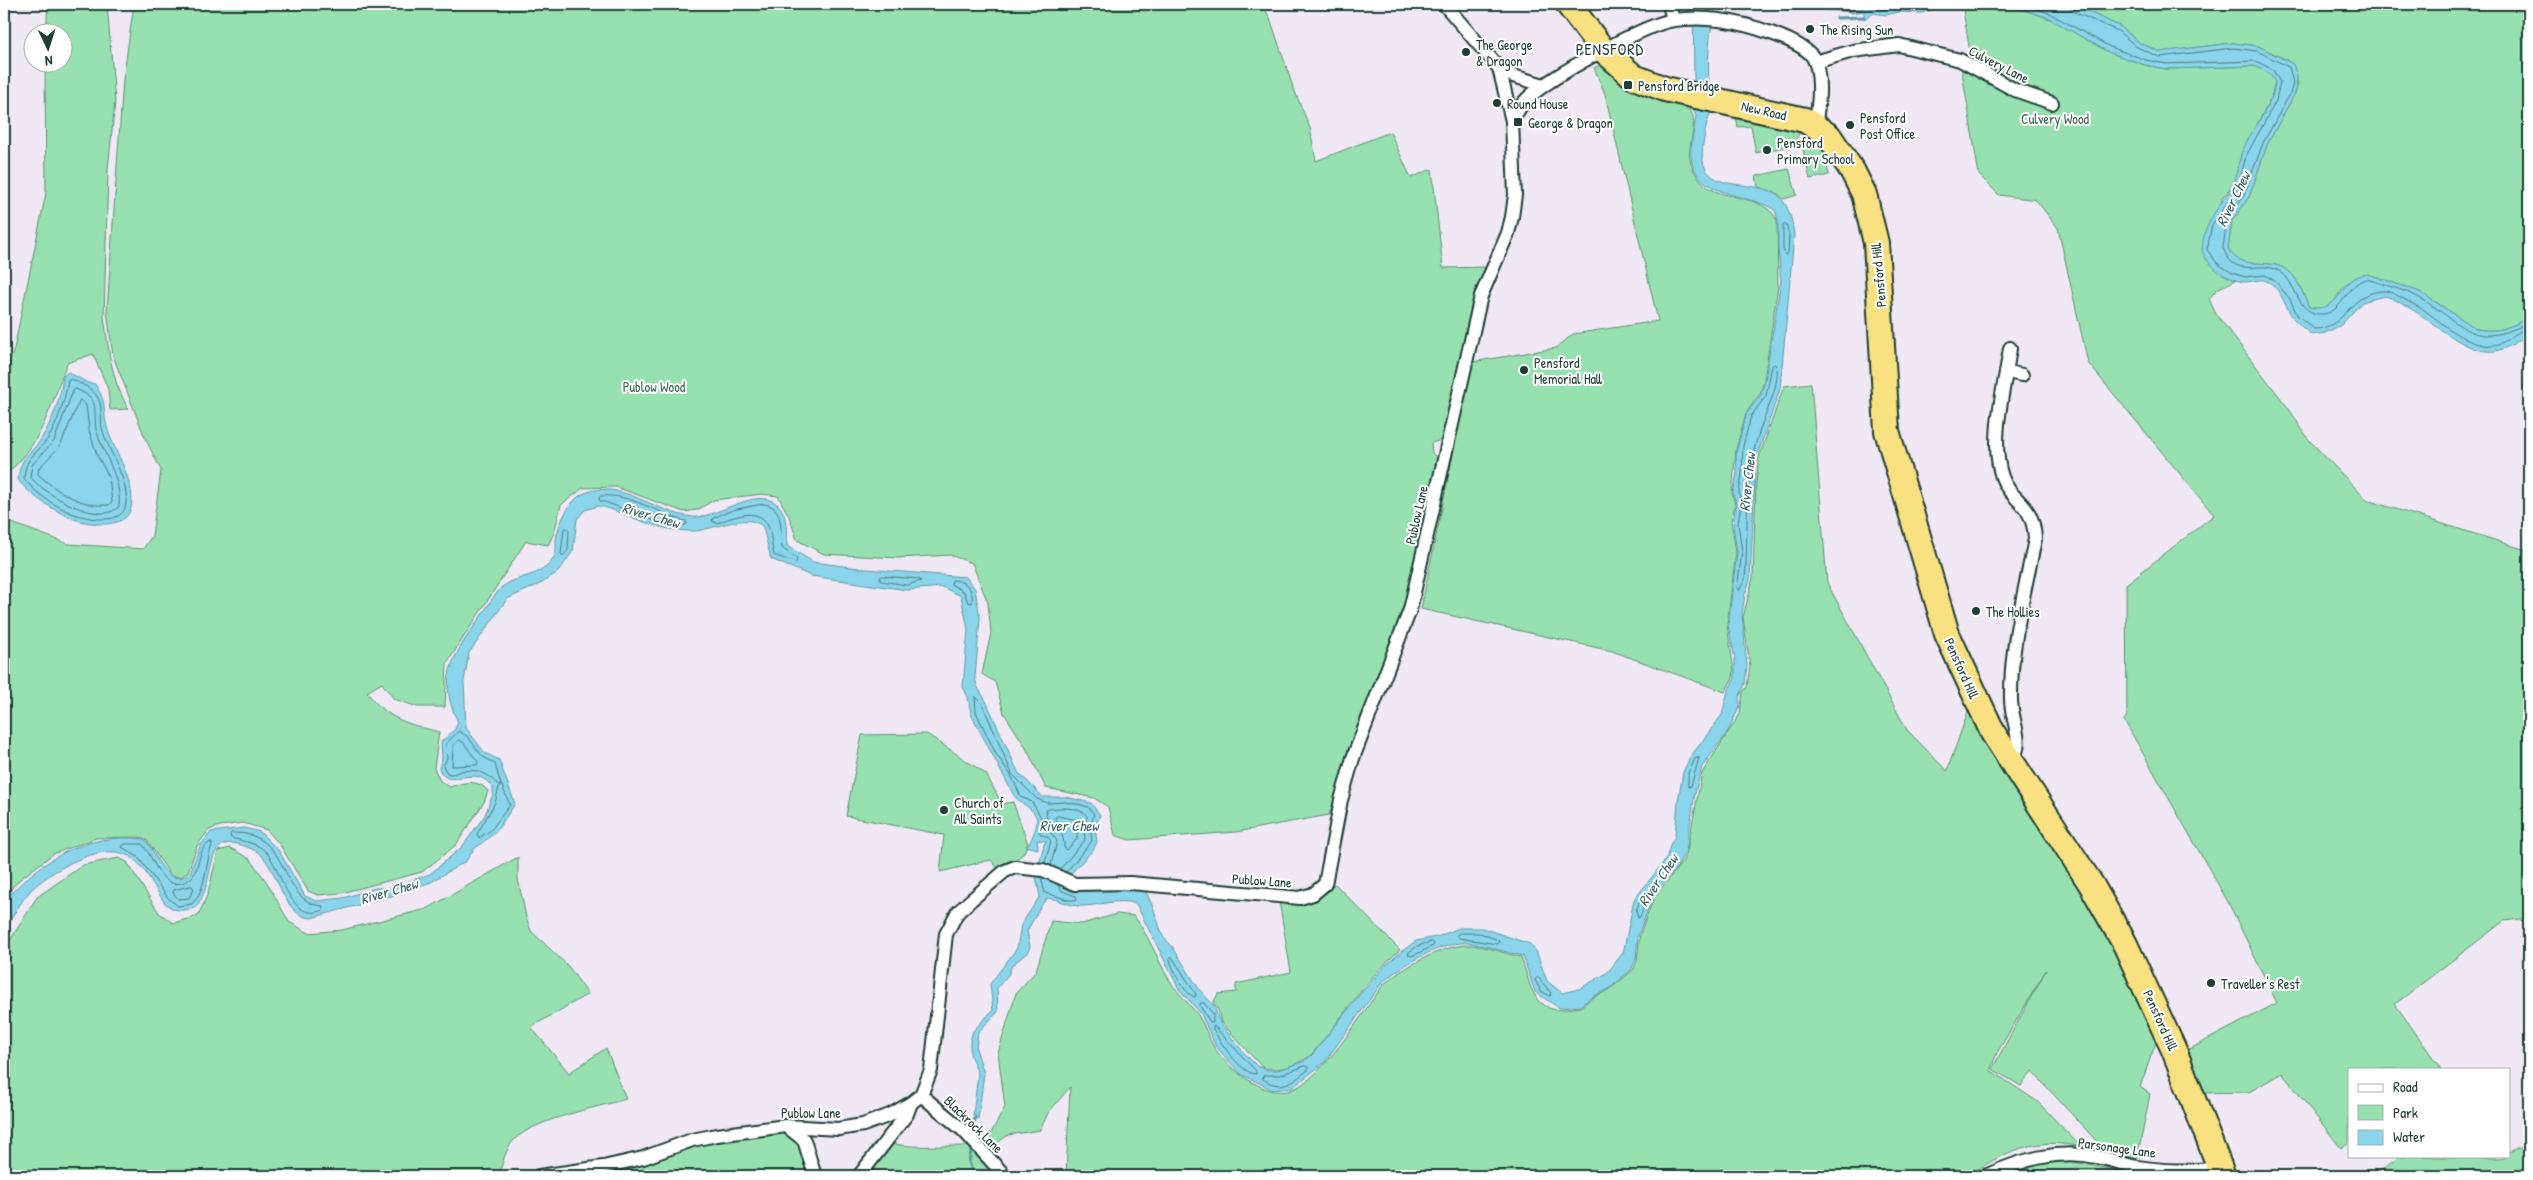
<svg xmlns="http://www.w3.org/2000/svg" width="2533" height="1180" font-family="'Patrick Hand',sans-serif">
<style>
.green{fill:#97e1b0;stroke:#5b8f72}
.water{fill:#8ad5eb;stroke:#5f98a2}
.lines{fill:none;stroke-linecap:round;stroke-linejoin:round}
.shore{stroke:#4a7a7d;stroke-width:1}
.stream{stroke:#5f98a2;stroke-width:3}
.street-casing{stroke:#1f3d34;stroke-width:16}
.highway-casing{stroke:#1f3d34;stroke-width:28}
.street{stroke:#fff;stroke-width:12}
.highway{stroke:#f9e181;stroke-width:24}
.poi-dot{fill:#1f3d34;stroke:#fff;stroke-width:2}
.labels{text-anchor:middle;dominant-baseline:central;stroke-width:4;stroke-linejoin:round;paint-order:stroke}
.poi-label{font-size:14px;fill:#1f3d34;stroke:#fff;text-anchor:start}
.street-label{font-size:14px;fill:#1f3d34;stroke:#fff}
.park-label{font-size:14px;fill:#3d6653;stroke:#fff}
.water-label{font-size:15px;font-style:italic;fill:#3a6362;stroke:#fff}
.quarter-label{font-size:16px;letter-spacing:1px;fill:#1f3d34;stroke:#fff}
</style>
<rect width="100%" height="100%" fill="#f1e8f5"/>
<filter id="ink" filterUnits="userSpaceOnUse"><feTurbulence type="fractalNoise" baseFrequency=".02" numOctaves="2"/><feDisplacementMap in="SourceGraphic" scale="10" xChannelSelector="R" yChannelSelector="G"/><feConvolveMatrix kernelMatrix="1 2 1 2 8 2 1 2 1" color-interpolation-filters="sRGB"/></filter>
<g filter="url(#ink)">
<g class="green">
<path d="M48,4h59l8,98 -7,67 -4,148 6,42 7,26 11,24 -18,1 -2,-21 -15,-35 -26,9c-15,39 -27,87 -63,112v-94l10,-32 32,-156 -1,-130 17,-1v-30h-16z"/>
<path d="M134,4h1128l8,14 23,69 17,41 6,33 74,-29 21,46 21,-9 11,99 44,-1 -13,33 -32,140 -11,3 1,10 7,7 -35,145 -58,158 -17,52 -93,17 -107,8 -14,-5 -7,-28 -14,-9 -48,-10 -21,-42 -21,-33 -9,-31 -13,-8 9,-41 -3,-30 -16,-40 -22,-8 -52,3 -74,-4 -27,-14 -8,-24 -11,-20 -16,-2 -48,6 -17,10 -13,2 -68,-25 -33,1 -22,17 -7,28 -6,12 -22,-4 -79,122 -2,44h-27l-24,-8 -12,-16 -15,9c19,27 41,32 72,40l-5,36 6,13 10,6c14,-5 28,-8 38,4l-4,11 -28,43 -34,27 -81,21 -23,2 -10,-4 -28,-46 -13,-15 -24,-7 -23,3 -11,4 -12,16 -9,26 -7,5 -10,-1 -25,-37 -7,-2 -43,1 -43,16 -33,25 -16,18v-382l8,8 57,21 74,5 9,-13 9,-66 -15,-30 -33,-84 -6,-45 16,-231z"/>
<path d="M1962,4h40l32,9 21,8 53,31 37,13 21,4 89,-3 15,8 5,8 -4,16 -30,57 -8,30 -11,13 -9,68 23,14 -19,9 -8,10 7,15 73,95 20,31 58,60 162,51v367l-25,3 -109,83 46,65h-92v73l-8,6 -59,-75 -33,19 -47,1 -16,-42 91,-48 -49,-101 -104,-182 3,-4 -1,-132 88,-69 -126,-152 -30,-135 -22,-28 -37,-5 -20,-20 -19,-115 10,-8z"/>
<path d="M2072,4h457v313c-16,10 -33,16 -52,12l-57,-37 -52,-18c-6,2 -14,4 -19,8 -16,13 -12,31 -40,25 -6,-12 -11,-30 -22,-37 -20,-14 -47,3 -59,-22l4,-27 17,-24 18,-52 29,-54 2,-8 -11,-23 -29,-14 -25,-3 -73,9 -20,-9 -19,-16z"/>
<path d="M1602,64c29,32 46,34 86,42 1,4 4,7 5,10 3,18 -9,35 0,53 4,7 10,16 18,20 20,11 57,8 66,32l1,65 -14,94 -4,14 -14,19 -10,36 -4,44 3,12 -4,16 5,31 -9,73 7,46 -1,7 -8,14 -113,-41 -191,-42 51,-247 84,-14 17,-14 85,-13 -53,-227 -11,-26z"/>
<path d="M1736,115l65,15 -8,15 -37,8 -5,-27 -13,1z"/>
<path d="M1822,145l7,30 -19,4 -7,-30z"/>
<path d="M1789,169l8,26 -13,4 -7,-6 -19,-6 -2,-11z"/>
<path d="M1811,383l16,200 80,147 40,41 22,-62 150,247 31,60 6,26 -16,45 10,7 -13,66 -37,-15 -68,-74 -11,15 -29,-17 54,-99 -49,83 -7,17 48,32 42,44c-13,-1 -27,-4 -40,-2 -24,3 -52,17 -71,32h-903l4,-89 -22,26 -8,17 -32,5 -16,12 -2,-12 15,-28 -7,-54 18,-60 20,-22 15,-50 31,3 35,-10 17,2c14,19 22,40 33,60 8,15 21,26 31,39 7,10 10,23 17,34 13,19 51,50 76,41 31,-10 72,-78 92,-105 19,-17 59,-40 85,-40 17,0 37,9 53,12l10,31 7,13 11,7 8,2 24,-3 11,-9 17,-8 24,-20 4,-9 3,-27 14,-36 29,-37 4,-10 15,-78 38,-59 3,-22 4,-5 3,-21 -7,-49 10,-39 3,-95 3,-26 25,-71z"/>
<path d="M927,734l59,40 16,30 11,-2 15,42 -5,10 -24,16 -8,-10 -51,12 4,-37 -98,-19 16,-81z"/>
<path d="M230,848l20,11 16,22 23,41 20,11 33,-3 85,-21 91,-52v22l8,38 5,14 37,35 20,28 -57,33 38,46 37,-25 20,51c-31,9 -91,20 -112,41 -9,9 -12,25 -15,36h-495v-226l33,-53 46,-32 36,-7 8,4 32,51 14,10 25,-7 10,-23 10,-42z"/>
<path d="M1335,884l65,66c-35,29 -58,69 -88,104 -12,10 -34,19 -50,13l-41,-45 -3,-12 -5,-7 5,-9 18,-2v-8l55,-12 -12,-71 38,-3z"/>
<path d="M786,1133l14,9 11,34h-245l128,-31z"/>
<path d="M894,1144c26,5 52,0 78,3l27,29h-131z"/>
<path d="M2529,1144v32h-155l26,-20 99,2 10,-2v-3z"/>
<path d="M2059,1159l71,14 -2,3h-128z"/>
</g>
<g class="water">
<path d="M1693,4h51l-21,2 -9,6c-7,34 -7,65 -2,99 -6,10 -7,22 -9,33 -8,56 54,31 77,53 9,10 13,25 14,39l-14,153 -24,70 -6,121 -5,14 -3,20 5,52 -2,18 -6,14 1,8 -13,27 -25,34 -7,26 -9,58 -10,18 -22,25 -16,41 -2,24 -5,11 -22,19 -17,8 -12,9 -21,2 -24,-16 -12,-36c-18,-4 -35,-10 -53,-13 -26,-3 -71,23 -89,41l-57,79 -32,25 -19,2 -32,-16 -25,-27 -15,-33 -22,-25 -43,-85c-19,-7 -38,3 -58,2 -11,-1 -20,-7 -30,-8l-6,6 -15,27 3,15 -2,6 -16,13 -4,10 -11,13 1,24 -20,20 -2,17 8,24 -6,47 -5,-5 5,-41 -8,-20v-13l3,-10 20,-21 -3,-26 27,-36 4,-23 19,-29 -4,-19 8,-33 3,-3 -10,-1 1,9 -12,-3c5,-3 5,-7 8,-13 11,-24 -12,-25 -21,-39l-42,-80 -3,-17 -5,-10 5,-58 -7,-33 -19,-9 -35,3 -96,-14 -40,-17 -8,-32c-14,-16 -49,3 -69,4 -25,1 -48,-8 -71,-17 -8,-3 -16,-7 -25,-8l-13,4 -8,9 -4,32 -14,20 -17,12 -35,16 -38,54 -5,28 2,47 19,25 14,7 16,44 -20,29 -21,16 -8,12 -35,21 -29,11 -91,25c-31,-2 -33,-57 -57,-68 -56,-26 -34,30 -59,58 -12,3 -21,4 -30,-5 -11,-15 -21,-40 -38,-48 -28,-13 -77,16 -97,36 -10,11 -17,26 -26,38v-28c38,-42 81,-69 140,-62 13,13 22,53 46,34l10,-27 11,-14 33,-4 16,4 19,19 26,45 11,5 27,-3 32,-10h14l41,-14 32,-27 23,-32 8,-21v-6c-19,-28 -45,6 -54,-20l3,-10 -1,-16 14,-13 3,-7c-23,-46 -2,-69 23,-106 7,-10 12,-20 21,-29 17,-13 39,-9 51,-28 4,-6 3,-12 3,-19 2,-15 13,-41 29,-47 35,-15 73,22 109,24 21,1 55,-25 76,-17 19,7 16,30 17,46l26,16 53,7 100,8 9,12 5,29 -5,59 2,9 9,15 32,71 25,25h23l25,6 9,12 -5,13 2,14 -4,8 -32,34c17,13 37,5 55,4 10,0 19,1 29,2l8,17 10,30 9,9 27,43 15,17 6,17 25,31 12,12 10,4h11l25,-8 9,-7 49,-62 24,-27 17,-15 14,-10 24,-5 19,-8h23l48,16 6,7 11,30 15,12 17,-4 28,-16 16,-20 11,-53 32,-41 5,-16 4,-6 3,-36 5,-29 8,-16 31,-41 6,-24 7,-13v-19l-7,-34 9,-73 -4,-28 3,-20 -3,-11 4,-20 -1,-20 11,-40 14,-18 4,-15 16,-100 -3,-31v-28l-3,-11c-26,-17 -79,-12 -84,-53 -1,-14 4,-29 5,-42l-5,-7 3,-29z"/>
<path d="M1891,4h59l-28,9 -24,-1 -12,3 -12,-2 -10,6v-8l-13,2v-3l12,-2v-3l15,4 13,-1z"/>
<path d="M2002,4h70l49,23 19,16 20,9 73,-9 25,3 35,18 4,12 -1,15 -29,54 -18,52 -17,24 -4,27c12,25 39,8 59,22 11,7 16,25 22,37 34,8 30,-32 59,-33l52,18 57,37c19,4 36,-2 52,-12v16c-10,7 -21,16 -34,18 -29,4 -63,-31 -87,-44 -8,-4 -16,-10 -24,-11l-22,6 -21,23 -16,8 -13,2c-6,-5 -16,-12 -20,-19 -8,-11 -12,-31 -28,-36 -5,-1 -13,2 -19,2 -18,-2 -36,-15 -43,-31 1,-29 18,-45 32,-67 5,-9 4,-20 7,-29 8,-25 32,-46 34,-73l-5,-8 -15,-8 -89,3 -21,-4 -37,-13 -61,-35z"/>
<path d="M68,372l20,11 7,1c13,20 7,24 12,43 6,23 32,59 23,84 -8,20 -48,13 -63,5 -17,-8 -37,-21 -49,-36 2,-27 16,-26 26,-46 10,-17 17,-38 19,-58z"/>
</g>
<g class="lines">
<g class="shore">
<path d="M2020,4l29,9 61,34 36,13 20,4 90,-3 17,9 7,12 -4,19 -30,55 -8,31 -26,38 -5,25 10,13 15,10 13,4 20,-2 11,7 14,17 7,16 17,14c33,0 35,-38 70,-38 6,0 12,4 18,7 8,5 18,9 26,15 17,12 34,29 56,32 22,3 29,-15 45,-16"/>
<path d="M2070,4v4l6,5 42,18 19,16 22,10 74,-9 24,3 32,16 4,16 -3,11 -27,49 -19,52 -17,24 -4,29c12,33 36,11 56,23 19,11 17,45 44,43 21,-2 24,-32 44,-35 17,6 35,10 51,18 50,28 50,54 111,26"/>
<path d="M1786,224l3,11 -1,18 -3,2 -2,-6v-23z"/>
<path d="M1775,364c9,14 -12,54 -16,69 -16,47 -10,97 -14,146l-6,12 -2,-3 5,-36 -4,-29 3,-19 -2,-12 3,-18 1,-28 8,-30 15,-20 6,-30z"/>
<path d="M71,379c10,5 22,9 27,19 5,9 2,20 4,30 6,24 30,55 23,80 -6,18 -43,10 -56,4 -15,-7 -36,-20 -45,-34 0,-19 13,-25 23,-38 11,-16 18,-41 21,-59z"/>
<path d="M76,389c5,3 12,5 16,10 5,10 2,20 4,30 7,26 26,49 23,77 -16,22 -78,-13 -89,-30l2,-11 22,-24 19,-50z"/>
<path d="M80,400l6,5 3,25 8,25 12,22 3,25 -3,3c-25,3 -54,-14 -71,-31l1,-6 21,-22z"/>
<path d="M601,496c28,-3 58,18 85,25l1,3c-17,9 -67,-19 -87,-23l-1,-3z"/>
<path d="M763,504c22,1 17,28 19,44l15,11 -1,4 -22,-8c-3,-10 -2,-22 -7,-31 -10,-18 -36,-6 -50,-1l-5,-2 1,-3 20,-8z"/>
<path d="M567,528l2,2 -1,20 -5,6 -2,-2 3,-25z"/>
<path d="M882,576l37,3 2,2 -14,4 -26,-4 -1,-3z"/>
<path d="M953,580c13,1 21,9 19,23l-4,-1 -4,-10 -13,-8z"/>
<path d="M459,731l9,6 14,19 13,8 6,21h-3c-9,-11 -21,-17 -36,-14 -6,1 -10,5 -15,2l-4,-7 4,-8 -1,-14z"/>
<path d="M459,740l4,2 15,20 -1,3 -25,1 1,-20z"/>
<path d="M1699,758l-8,28 -3,1v-14l7,-14z"/>
<path d="M502,786l8,19 -19,25 -12,8 -2,-4 18,-31 4,-16z"/>
<path d="M1058,816l19,4v19l-10,11 -3,-2c1,-13 -7,-18 -9,-30z"/>
<path d="M232,833c61,-3 46,71 91,73v4c-33,14 -41,-39 -56,-57 -8,-10 -25,-12 -36,-15l-1,-3z"/>
<path d="M211,842l1,3c-7,19 -5,43 -20,59l-14,2 -9,-7 -31,-42 -16,-10 3,-3h17c9,10 12,23 21,33 5,5 10,8 18,6 23,-4 12,-34 30,-41z"/>
<path d="M1045,863l6,-22 -3,-4 -8,-3 1,-17 -9,-15 -11,-5 -10,-22 -15,-21 -20,-42 -1,-16 7,7 30,71 25,25 10,4 18,-1 17,3 6,2 6,7 -4,14 2,13 -26,31"/>
<path d="M1051,865l6,-24 -9,-12 -2,-19c11,-3 34,-4 41,6l-3,12 1,12 -25,29"/>
<path d="M1041,877l4,16 24,7h8l-1,-4 -14,-5 -5,-7"/>
<path d="M192,886l2,3 -5,9 -11,1 -5,-6 1,-3z"/>
<path d="M1643,895h3l1,3 -7,19 -2,1 -2,-7z"/>
<path d="M1459,933h21l18,7 1,3 -2,1 -38,-6 -2,-2z"/>
<path d="M1432,942l2,2 -1,2 -21,10 -4,-1 1,-3 9,-6z"/>
<path d="M1172,957l24,37 -1,3c-11,-3 -22,-26 -25,-38z"/>
<path d="M1538,977l13,16 -1,3 -9,-5 -6,-11z"/>
<path d="M1201,1003h3l9,11v9l-3,-1 -10,-16z"/>
<path d="M1214,1026l42,45v3c-15,0 -36,-32 -43,-45z"/>
<path d="M1305,1066l3,1v3c-15,12 -29,22 -46,8l2,-3h16z"/>
</g>
<g class="stream">
<path d="M1818,8l33,3"/>
<path d="M1687,9h9"/>
<path d="M1837,18l27,-1"/>
<path d="M974,1126l1,-9"/>
<path d="M971,1151l-2,11 5,14"/>
</g>
<g class="street-casing">
<g id="street">
<path d="M1444,4l55,64 13,53"/>
<path d="M1669,4l4,16"/>
<path d="M1815,62l38,-11 46,-6 61,15 55,30 37,13"/>
<path d="M1499,68l14,8 31,9"/>
<path d="M2010,348c-5,38 -21,92 -8,129 10,27 31,23 33,62 -10,52 -25,107 -24,160 0,23 15,43 0,63"/>
<path d="M2007,372l15,3"/>
<path d="M921,1095l43,36 41,45"/>
<path d="M786,1126l18,14 11,36"/>
<path d="M539,1176l64,-9 40,-9 49,-18 25,-5 69,-9 52,3 25,-4 27,-10 21,-12 10,-8 10,-25 15,-136 11,-21 14,-13 34,-29 10,-4 28,3 32,14 55,-1 170,15 13,-4 12,-10 16,-84 12,-42 57,-148 71,-314 27,-63 4,-16 3,-22 -3,-74c4,-8 9,-16 15,-22 21,-21 118,-75 147,-79 14,-2 31,-2 45,0 21,2 88,20 96,41 7,20 4,44 0,64"/>
<path d="M859,1176l48,-62 4,-11"/>
<path d="M1985,1176c36,-16 72,-27 112,-19 14,2 27,8 41,10 22,4 59,5 81,0"/>
</g>
</g>
<g class="highway-casing">
<path id="highway" d="M1568,4l35,46 31,27 31,12 140,31 24,16 24,36 11,22 12,49 11,188 60,203 46,99 98,151 34,60 49,106 49,126"/>
</g>
<use href="#street" class="street"/>
<use href="#highway" class="highway"/>
</g>
</g>
<g class="poi-dot">
<circle cx="1810" cy="29" r="5"/>
<circle cx="1466" cy="52" r="5"/>
<rect x="1623" y="80" width="10" height="10" rx="2.5"/>
<circle cx="1497" cy="103" r="5"/>
<rect x="1513" y="117" width="10" height="10" rx="2.5"/>
<circle cx="1850" cy="125" r="5"/>
<circle cx="1767" cy="150" r="5"/>
<circle cx="1524" cy="370" r="5"/>
<circle cx="1976" cy="611" r="5"/>
<circle cx="944" cy="810" r="5"/>
<circle cx="2211" cy="983" r="5"/>
</g>
<g class="labels">
<g class="poi-label">
<text x="1820" y="29">The Rising Sun</text>
<text x="1476" y="44">The George<tspan x="1476" dy="16">&amp; Dragon</tspan></text>
<text x="1638" y="85">Pensford Bridge</text>
<text x="1507" y="103">Round House</text>
<text x="1860" y="117">Pensford<tspan x="1860" dy="16">Post Office</tspan></text>
<text x="1528" y="122">George &amp; Dragon</text>
<text x="1777" y="142">Pensford<tspan x="1777" dy="16">Primary School</tspan></text>
<text x="1534" y="362">Pensford<tspan x="1534" dy="16">Memorial Hall</tspan></text>
<text x="1986" y="611">The Hollies</text>
<text x="954" y="802">Church of<tspan x="954" dy="16">All Saints</tspan></text>
<text x="2221" y="983">Traveller's Rest</text>
</g>
<g class="street-label">
<text transform="translate(1999 64) rotate(27)">Culvery Lane</text>
<text transform="translate(1764 110) rotate(13)">New Road</text>
<text transform="translate(1878 275) rotate(-95)">Pensford Hill</text>
<text transform="translate(1416 515) rotate(-77)">Publow Lane</text>
<text transform="translate(1962 668) rotate(66)">Pensford Hill</text>
<text transform="translate(1262 880) rotate(4)">Publow Lane</text>
<text transform="translate(2161 1020) rotate(66)">Pensford Hill</text>
<text x="811" y="1112">Publow Lane</text>
<text transform="translate(974 1124) rotate(44)">Blackrock Lane</text>
<text transform="translate(2117 1147) rotate(8)">Parsonage Lane</text>
</g>
<g class="park-label">
<text x="2055" y="118">Culvery Wood</text>
<text x="654" y="386">Publow Wood</text>
</g>
<g class="water-label">
<text transform="translate(2233 199) rotate(-64)">River Chew</text>
<text transform="translate(1747 482) rotate(-84)">River Chew</text>
<text transform="translate(651 515) rotate(16)">River Chew</text>
<text x="1069" y="825">River Chew</text>
<text transform="translate(1658 880) rotate(-56)">River Chew</text>
<text transform="translate(389 891) rotate(-16)">River Chew</text>
</g>
<g class="quarter-label">
<text x="1610" y="49">PENSFORD</text>
</g>
</g>
<rect width="2533" height="1180" fill="none" stroke="#fff" stroke-width="20"/>
<rect x="10" y="10" width="2513" height="1160" fill="none" stroke="#1f3d34" stroke-width="2" filter="url(#ink)"/>
<rect x="2348" y="1068" width="162" height="90" fill="#ffffff" stroke="#a5b1ae"/>
<rect x="2358" y="1084" width="25" height="8" fill="#ffffff" stroke="#a5b1ae"/>
<text x="2393" y="1092" font-size="15" fill="#1f3d34">Road</text>
<rect x="2358" y="1105" width="25" height="15" fill="#97e1b0" stroke="#a5b1ae"/>
<text x="2393" y="1118" font-size="15" fill="#1f3d34">Park</text>
<rect x="2358" y="1130" width="25" height="15" fill="#8ad5eb" stroke="#a5b1ae"/>
<text x="2393" y="1142" font-size="15" fill="#1f3d34">Water</text>
<g transform="translate(48 48) rotate(176)"><circle r="24" fill="#ffffff" stroke="#a5b1ae"/>
<path d="M0-4L9 19L0 12L-9 19Z" fill="#1f3d34"/>
<text y="-8" font-size="14" font-weight="bold" text-anchor="middle" fill="#1f3d34">N</text>
</g>
</svg>
